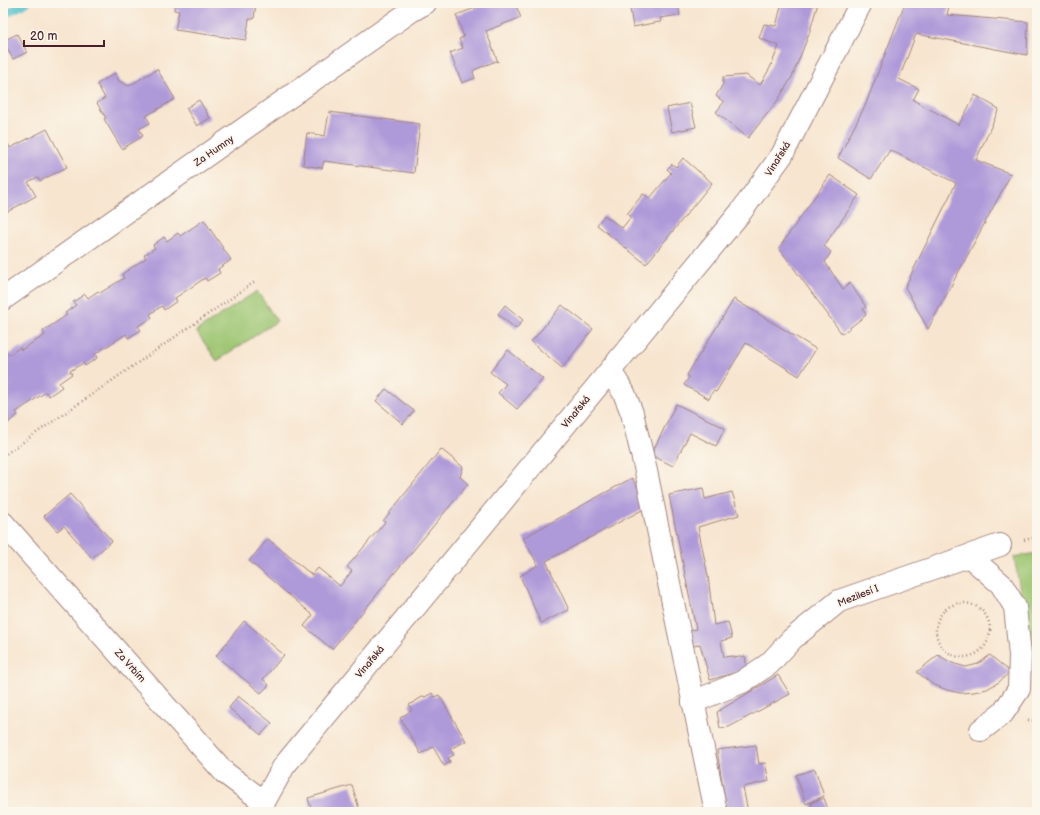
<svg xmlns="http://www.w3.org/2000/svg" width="1040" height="815" font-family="'Balsamiq Sans',sans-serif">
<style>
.garden{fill:#9cc571;stroke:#73724e}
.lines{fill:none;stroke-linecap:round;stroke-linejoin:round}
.stream{stroke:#53c1c9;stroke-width:8}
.building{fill:#af9ad9}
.minor-casing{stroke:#a0827d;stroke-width:24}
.path{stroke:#a0827d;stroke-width:2.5;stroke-dasharray:1 3;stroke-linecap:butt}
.minor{stroke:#fff;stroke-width:22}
.labels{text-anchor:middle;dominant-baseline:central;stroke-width:3.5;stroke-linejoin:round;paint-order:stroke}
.street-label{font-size:10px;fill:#4a1f2b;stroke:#fbf7ec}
</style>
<rect width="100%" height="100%" fill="#fbf7ec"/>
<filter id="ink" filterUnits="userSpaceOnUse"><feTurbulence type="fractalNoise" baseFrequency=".025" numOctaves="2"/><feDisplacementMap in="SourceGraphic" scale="8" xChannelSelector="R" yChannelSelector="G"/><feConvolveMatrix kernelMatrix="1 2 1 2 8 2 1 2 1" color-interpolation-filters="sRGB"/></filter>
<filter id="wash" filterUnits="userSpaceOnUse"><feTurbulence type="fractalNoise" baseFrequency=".012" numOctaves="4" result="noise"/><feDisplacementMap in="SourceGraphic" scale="16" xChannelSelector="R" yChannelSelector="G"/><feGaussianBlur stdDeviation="0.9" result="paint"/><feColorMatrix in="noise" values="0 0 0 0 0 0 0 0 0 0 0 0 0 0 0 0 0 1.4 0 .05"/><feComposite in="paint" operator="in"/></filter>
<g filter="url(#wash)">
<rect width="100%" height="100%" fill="#f7e5cf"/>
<g class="garden">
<path d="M257,291l20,30 -60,40 -21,-30z"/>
<path d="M1037,553v129l-23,-125z"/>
</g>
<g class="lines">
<path class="stream" d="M3,15l23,-12"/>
</g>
<g id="blocks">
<g class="building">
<path d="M175,3h81l-2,16h-5l-3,21 -71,-10 4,-19 -5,-1z"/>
<path d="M489,3h26l6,15h-2l-33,13 12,31 -2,-1 -22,9 -1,2 2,6 -13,5 -12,-30 13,-5 -4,-9 5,-2 -8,-22z"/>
<path d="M629,3h49l2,12 -20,3 1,5 -2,-1 -26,5z"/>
<path d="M782,3h36l-9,31 -17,43 -14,23 -30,38 -32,-26 8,-10 -8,-6 7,-12v-7l23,-2 14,10 10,-17 9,-22 -20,-8 5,-14 12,2z"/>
<path d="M905,3h37l7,3 -2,9 81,7 -1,33 -111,-21 -17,45 20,10 -6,11 46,25 16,-30 24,14 -23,51 35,14 -83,155 -23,-42 51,-104 -66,-33 -19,29 -33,-21 27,-52z"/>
<path d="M17,34l10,18 -14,7 -10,-18z"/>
<path d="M157,69l18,30 -29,17 4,7 -11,6 4,7 -21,13 -18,-30 2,-1 -9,-15 8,-5 -8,-14 18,-11 4,8 10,5z"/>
<path d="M199,100l11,18 -13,8 -11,-18z"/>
<path d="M690,103l6,24 -24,5 -5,-24z"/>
<path d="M329,112l91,12 -6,49 -90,-12 -2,7 -19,-3 4,-32 18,3z"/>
<path d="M47,129l20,38 -27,14 -2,-4 -10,5 8,14 -33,18v-80l7,14z"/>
<path d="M683,158l29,25 -66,81 -49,-39 7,-10 18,13 9,-11 -4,-3 16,-20 7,4 21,-25 -4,-4 5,-5 4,3z"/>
<path d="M830,175l29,20 -35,51 7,6 -6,10 18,27 7,-6 16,24 -3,2 3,6 -24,19 -63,-86z"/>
<path d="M204,220l27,40 -13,9 2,4 -13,8 -2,-3 -30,20 2,3 -13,9 -2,-4 -12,8 2,4 -14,8 3,4 -13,8 -2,-4 -31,20 2,4 -12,8 -2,-3 -13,8 2,3 -13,9 3,4 -13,9 -3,-4 -30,20 2,3 -12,9 -3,-3v-68l3,-2 3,4 11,-8 1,3 24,-15 -2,-4 24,-16 -2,-2 11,-8 -3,-3 12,-8 3,4 10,-7 2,2 24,-15 -2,-4 24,-16 -2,-3 11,-7 -2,-3 11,-8 3,4 11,-8 2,3z"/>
<path d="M734,299l82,50 -17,27 -53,-33 -30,49 -3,-1 -4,8 -25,-14 5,-8 -2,-2z"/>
<path d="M505,305l18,15 -7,9 -18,-15z"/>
<path d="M562,305l31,24 -31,39 -31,-26z"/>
<path d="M508,350l35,29 -26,30 -19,-16 8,-9 -16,-12z"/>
<path d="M386,389l28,22 -11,13 -27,-23z"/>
<path d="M676,404l49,24 -9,18 -26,-13 -17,33 -22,-11z"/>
<path d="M441,449l22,18 -3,10 8,7 -136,165 -28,-23 9,-11 -64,-54 19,-22 44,36 6,-7 22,18 12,-15 -5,-4 38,-45 -2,-1z"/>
<path d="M632,478l10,17 2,14 -98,52 23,49 -28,13 -21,-47 18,-11 -15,-27z"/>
<path d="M703,488l2,11 27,-7 7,23 -41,12 10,49 6,49 14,-3 4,16 -11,3 3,16 9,-1 1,2 11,-2 2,13 -37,11 -10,-36 -12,4 -4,-16 12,-3 -27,-134z"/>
<path d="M70,494l42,47 -20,17 -28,-32 -7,5 -13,-15z"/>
<path d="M244,621l40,34 -21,24 6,6 -8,8 -45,-37z"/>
<path d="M938,655l14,8 14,4 12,-3 12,-9 20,17 -11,10 -12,7 -13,3 -14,1 -13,-3 -15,-6 -15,-12z"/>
<path d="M778,675l12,19 -61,33 -9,1 -3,-16z"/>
<path d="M432,693l2,4 5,-2 27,46 -16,8 4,6 -6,3 2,4 -6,4 -11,-19 -12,7 -21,-36 12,-8 -3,-5 15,-9 1,1z"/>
<path d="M238,696l34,27 -11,12 -32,-27z"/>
<path d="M756,745l3,19 6,-1 4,18 -26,6 5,25h-21l-10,-62z"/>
<path d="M815,769l9,27 -18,8 -10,-29z"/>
<path d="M352,785l8,27h-48l-4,-14z"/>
<path d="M824,798l5,14h-15l-3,-9z"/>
<path d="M850,809l1,3h-10z"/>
</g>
</g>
</g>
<g filter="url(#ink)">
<use href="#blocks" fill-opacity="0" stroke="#a0827d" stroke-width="1"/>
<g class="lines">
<g class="minor-casing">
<g id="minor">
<path d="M3,299l408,-288 14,-8"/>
<path d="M610,371l14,22 8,20 14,58 70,341"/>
<path d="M3,523l222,250 39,29"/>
<path d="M969,556l32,28 14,23 5,48 -1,34 -16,24 -22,17"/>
<path d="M693,702l49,-20 27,-18 23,-25 47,-38 161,-56"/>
<path d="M262,812l2,-10 20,-36 456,-553 42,-58 79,-152"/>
</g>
</g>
<g class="path">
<path d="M3,456l253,-175"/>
<path d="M1024,540l13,-3"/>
<circle cx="963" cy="630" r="27"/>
<path d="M1028,720l9,1"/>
</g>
<use href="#minor" class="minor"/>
</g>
</g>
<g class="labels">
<g class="street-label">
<text transform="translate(214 151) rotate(-35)">Za Humny</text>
<text transform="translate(778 159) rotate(-58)">Vinařská</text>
<text transform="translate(576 412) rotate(-50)">Vinařská</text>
<text transform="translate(858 596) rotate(-22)">Mezilesí I</text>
<text transform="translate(370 662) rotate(-50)">Vinařská</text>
<text transform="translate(130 666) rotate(48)">Za Vrbím</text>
</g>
</g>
<rect width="1040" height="815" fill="none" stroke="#fbf7ec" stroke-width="16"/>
<path d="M24 40v6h80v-6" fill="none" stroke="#4a1f2b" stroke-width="2"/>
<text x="30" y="40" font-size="12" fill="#4a1f2b" stroke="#fbf7ec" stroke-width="3" paint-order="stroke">20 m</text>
</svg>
